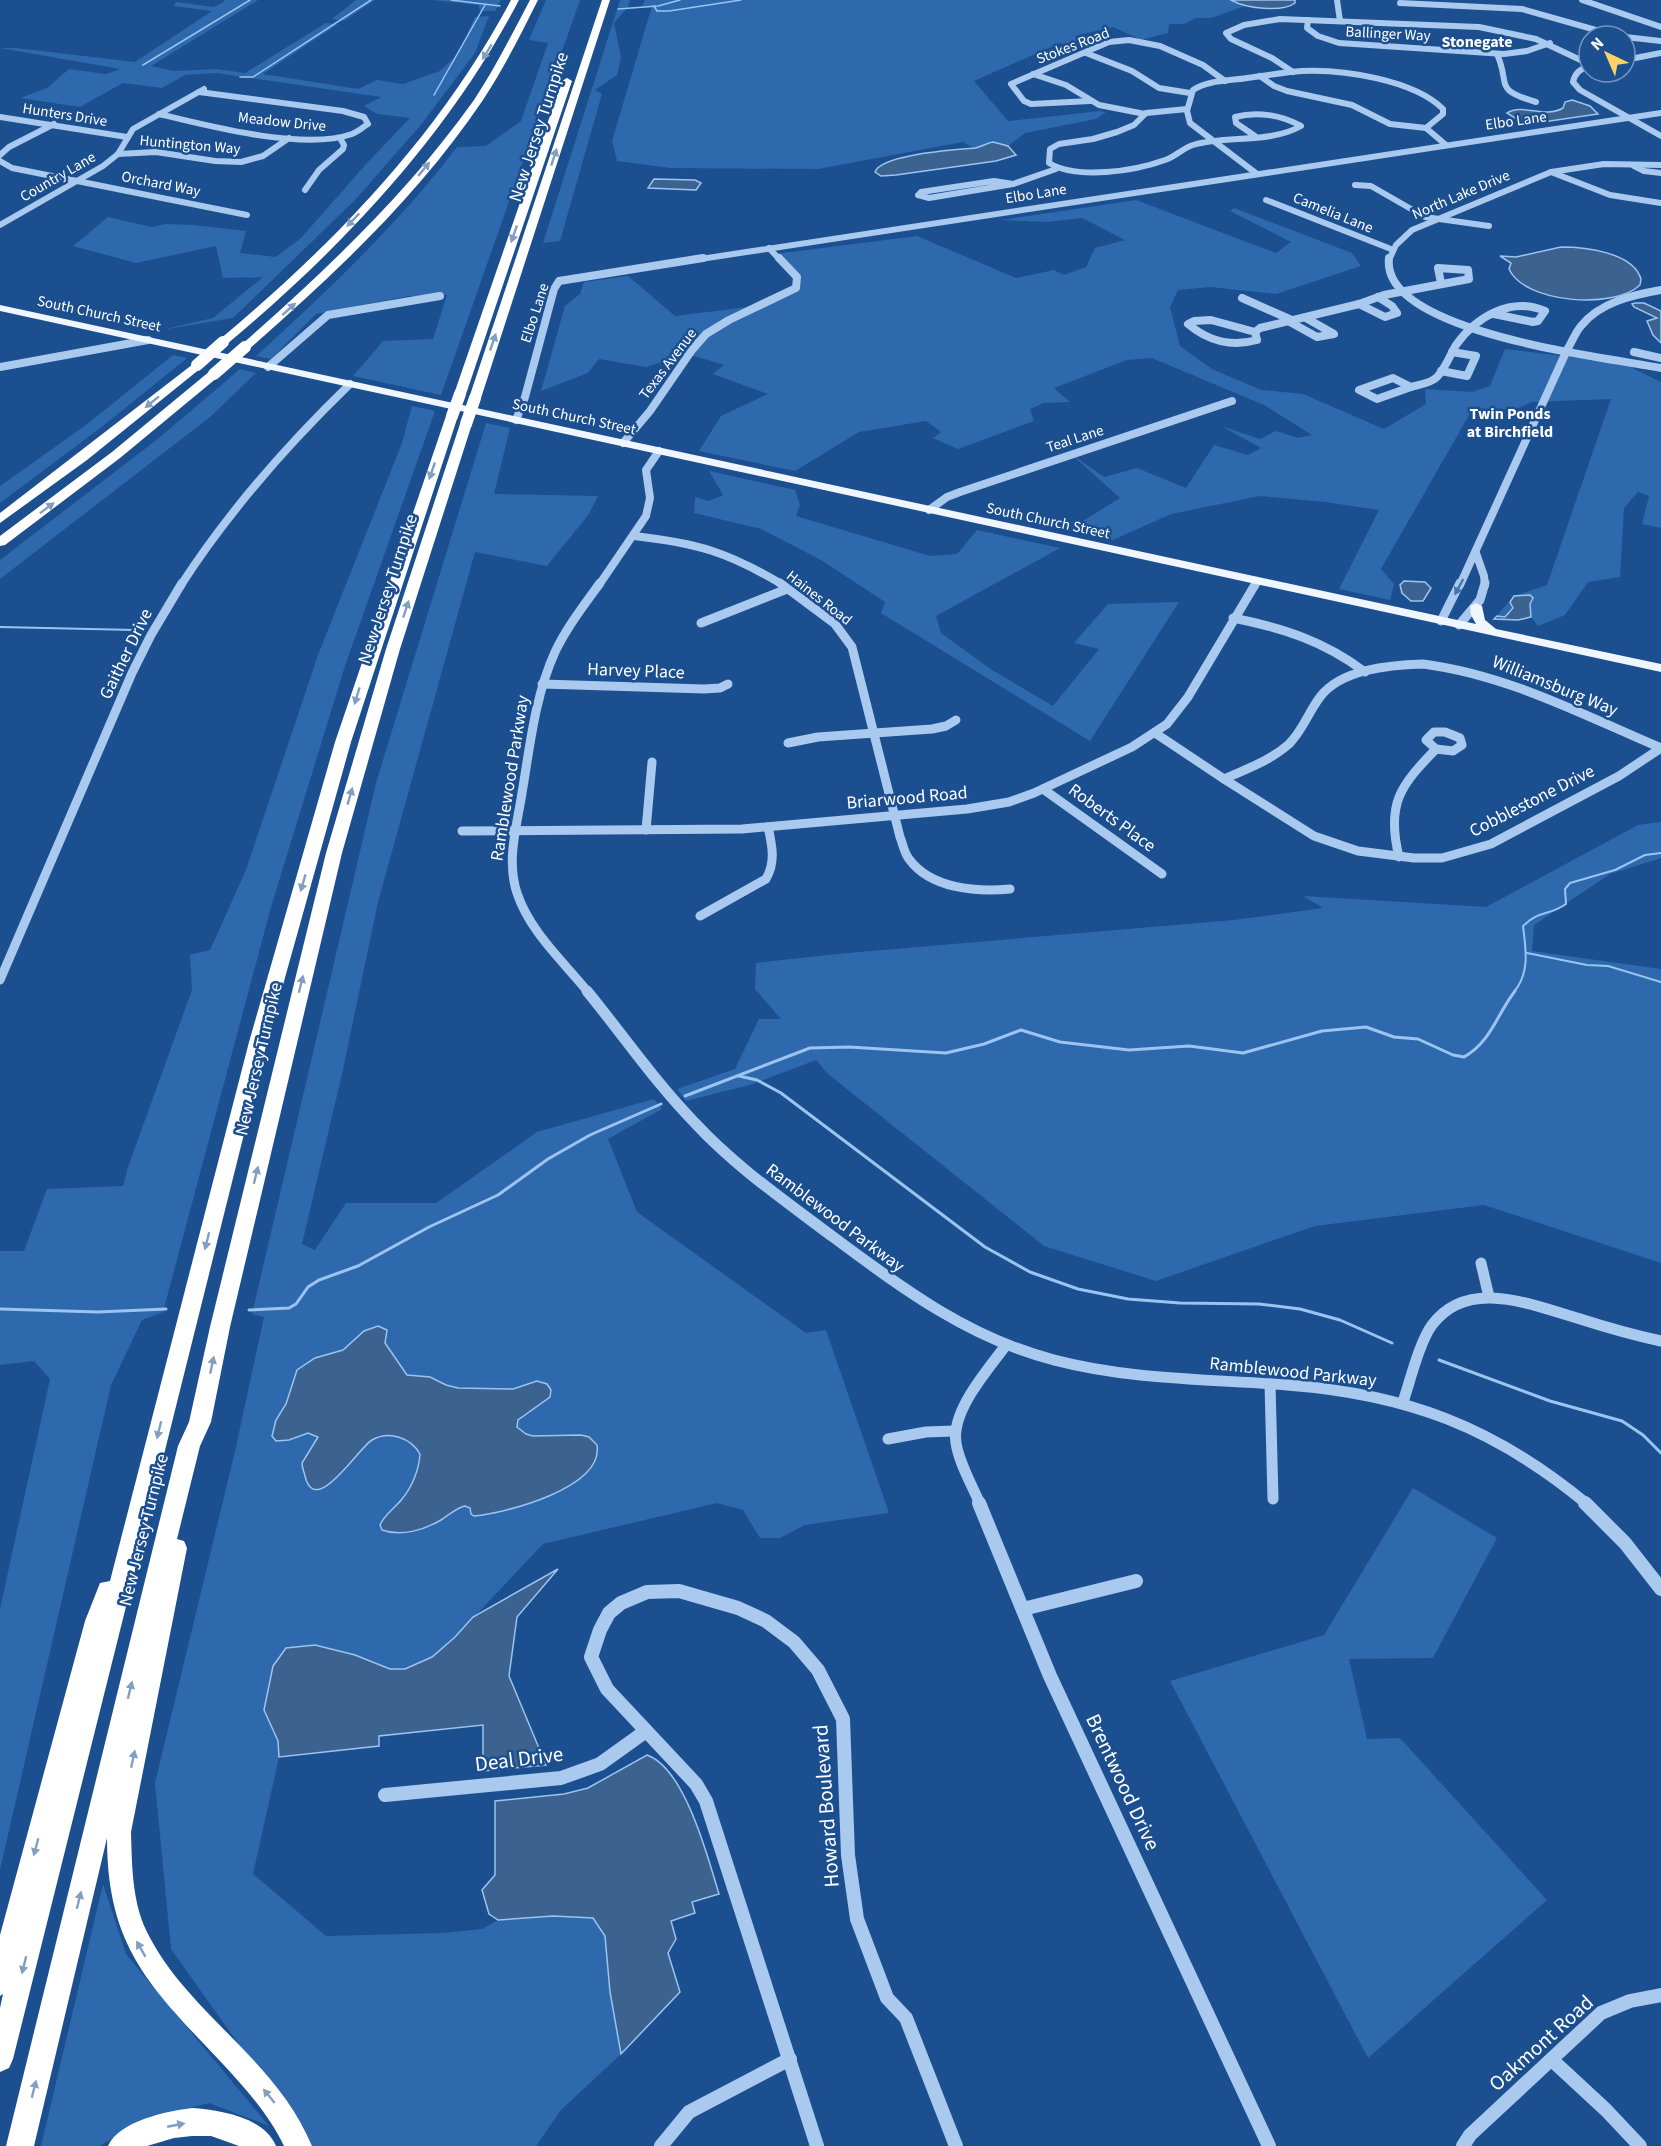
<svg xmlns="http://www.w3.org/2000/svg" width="1661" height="2146" font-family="'Source Sans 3',sans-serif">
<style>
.green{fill:#2e69ad}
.water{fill:#3c6290;stroke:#9cc4f0;stroke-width:1.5}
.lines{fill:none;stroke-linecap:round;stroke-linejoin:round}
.stream-far2{stroke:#9cc4f0;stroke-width:1.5}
.stream-far1{stroke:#9cc4f0;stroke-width:2}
.stream{stroke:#9cc4f0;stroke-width:3}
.minor-far4{stroke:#a9c9ee;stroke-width:6}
.minor-far3{stroke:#a9c9ee;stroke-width:8}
.minor-far2{stroke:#a9c9ee;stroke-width:9}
.minor-far1{stroke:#a9c9ee;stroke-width:11}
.minor{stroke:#a9c9ee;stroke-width:14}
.major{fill:#f0f6ff;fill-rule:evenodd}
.highway{fill:#fff;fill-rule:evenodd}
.highway-bridge{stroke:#fff;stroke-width:12}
.oneway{fill:#829ec1}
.oneway2{fill:#4674ac}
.labels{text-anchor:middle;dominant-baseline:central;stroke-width:5;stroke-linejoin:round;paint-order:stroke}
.far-street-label{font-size:15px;fill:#fff;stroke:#1b4f8f}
.far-neighbourhood-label{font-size:16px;font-weight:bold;fill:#fff;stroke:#1b4f8f}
.street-label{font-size:18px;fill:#fff;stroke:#1b4f8f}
.near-street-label{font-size:21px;fill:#fff;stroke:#1b4f8f}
</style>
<rect width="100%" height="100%" fill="#1b4f8f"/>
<g class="green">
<path d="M223,0h35l-107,66 23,5 42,-2 29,4 81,-50 12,1 -75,50 95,15 19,-9 26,4 37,-13 18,-17 17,-37 14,-1 -14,37 -55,73 -65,74 -122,118 -72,12 52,-12 50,-41 -40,1 -7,-32 -80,17 -63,-17 35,-29 44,10 13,-3 29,1 52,6 -6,22 36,4 25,-19 66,-75 43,-45 -33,-4 -13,-8 17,-9 -165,-24 -31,2 -23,13 -39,-5 -43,24 -60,-9 27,-10 22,-19 37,5 14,-5 -120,-21h16l119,14 77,-51 -38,-5 2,-4 38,5 11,-6z"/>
<path d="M356,0h19l-31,21 -12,-2z"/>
<path d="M433,0h68l-6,11h-15l-2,-6z"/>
<path d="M546,0h34l-139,395 -88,-19 30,-35 50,-2 14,-44 -38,1 -93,18 -45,45 -15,-3c70,-63 144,-134 201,-209l29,-1 35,-25 27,-78 -19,-3z"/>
<path d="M620,0h10l-2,7 -14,16 7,34 -4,18 -22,15 7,4 -42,147 -17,2z"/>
<path d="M645,0h591l9,6 -34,12h-15l-12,6h-15l-1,9 -27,7 -28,-13 -38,9 24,10 -10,5 -29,-8 -86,38 34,40 92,-10 6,1 -10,7 -71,14 -17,13 8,8 -9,5 -128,17 -2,-8 34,-12 62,-8 -10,-6 -145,27 -148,-1 -53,-7 -5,-20 40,-135h-10z"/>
<path d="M1136,200l140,53 15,-11 -61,-31 4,-3 118,45 9,13 -85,28 -66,-7 -32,3 -8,17 10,39 32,23 49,21 42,4 81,35 42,-25 -1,-15 47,3 18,-6 15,-37 117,14 39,19v146l-19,-4 7,-28 -11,-4 -14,16 -4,69 -32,5 -23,33 -27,11 -7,-9 -37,2 20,-23 33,-11 64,-186 -79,3 -16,7 -44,1 -91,159 13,15 -4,16 -51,-11 40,-79 -54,-8 -65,-6 -89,18 -58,26 -45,-10 52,-32 -49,-44 33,23 33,-9 49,20 28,-43 34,10 13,-7 -40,-22 39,13 16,-8 22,7 14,-3 -48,-30 -112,-47 -25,2 -73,28 16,14 -26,1 -14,6 4,12 -76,28 -25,-11 8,-6 -15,-11 -67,11 -64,39 -96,-20 22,-35 47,-22 -55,-20 11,-9 -36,-11 -42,13 -47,-8 -11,14 -47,18 24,-85 15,-12 4,-12 44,-6 47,40 81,-10 44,-24 -25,-28 142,-18 99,42 38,-8 10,5 22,-8 9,-19 30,-8 -43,-22 -34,4 -47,-2z"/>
<path d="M173,355l14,3 -84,68 -103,77v-17l86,-61z"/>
<path d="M240,369l16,4 -46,44 -210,162v-19l159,-122z"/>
<path d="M412,406l23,5 -90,255 -74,241 -108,405 -21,8 -31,65 -111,485v-261l50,-230 -16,-18 -34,4v-114h24l23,-62 76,-3 5,-19 64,-177 -2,-35 20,-5 36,-80 72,-215 84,-212z"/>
<path d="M486,423l24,5 -16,66 104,2 -9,18 -42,52 -72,-14 -97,350 -36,172 -40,170 13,6 31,-47h90l101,-71 117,-33 8,10 -54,30 29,73 169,121 20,-3 63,183 -84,12 -25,13h-20l-17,-28 -26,-7 -174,41 -88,93 -23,20 -27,12h-15l-35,-14 -83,75 6,11 1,16 -26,117 73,62 117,-3 39,-4 16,-9 56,-4 39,2 12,18 5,56 11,62 -60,56 -25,36h-225l-140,-197 -16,-166 80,-332 29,-134 -12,-3 124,-531z"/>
<path d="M709,471l86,19 5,15 -4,11 134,40 27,-2 20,-24 83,18 -124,68 5,17 51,37 61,36 46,-57 -25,-6 34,-39 71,-2 -89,139 -209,-128 4,-11 -64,-42 -60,-31 -67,-16 1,-16 14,4 14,-6z"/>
<path d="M1661,822v36l-51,16 -76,51 -2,26 129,18v294l-177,-58 -169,21 -159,55 -112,-35 -216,-172 -12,-14 -63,24 -67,17 -9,-12 58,-20 24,-50h22l-26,-30 1,-26 80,-9 398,-34 89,-12 -20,-12 183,11 152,-82z"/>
<path d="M1413,1488l84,50 -64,120 -84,1 18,80 33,-1 147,162 -179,158 -198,-377 154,-46z"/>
<path d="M103,1884l23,70 143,172 -60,-23 -61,16 -49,27h-58z"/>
</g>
<g class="water">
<path d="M1231,0h64v3c-13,10 -50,5 -64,-3z"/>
<path d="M1572,100l18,6 8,8 -69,10 -8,-2 -14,-9c16,-10 38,6 56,-5l2,-6z"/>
<path d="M993,142l15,4 8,9 -20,6 -100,14 -15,1 -6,-4c6,-18 81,-22 100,-24 6,-1 12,-5 18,-6z"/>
<path d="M654,179l41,1 6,3 -5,7 -48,-2z"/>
<path d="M1561,247c23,0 72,5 80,32l-1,6c-26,25 -116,18 -131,-16l2,-6 -11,-7 16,1z"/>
<path d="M1635,303h9l17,8v32l-8,-8 -6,-14 10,-3 -23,-11 -2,-3z"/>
<path d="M1404,581l21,1 6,6 -8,13h-12l-9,-8 -2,-8z"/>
<path d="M1530,595l3,3 -3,6 1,13 -13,3 -24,-1 3,-3 8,1 8,-9 -3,-6 4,-6z"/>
<path d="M378,1326l9,4 -2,13 22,32 23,2 16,8 12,3 55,1 24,-8 10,3 4,6 -1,7 -32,23 -1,7 9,7 7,2 48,-1 8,2 8,8c7,43 -91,68 -123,71l-3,-2 -1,-6 -5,-2c-9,2 -16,9 -24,14 -17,10 -40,17 -59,10l-2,-5c4,-10 15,-17 22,-26 10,-12 17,-29 18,-45 -9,-16 -31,-24 -48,-14 -13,7 -57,79 -67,36 -1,-5 -3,-8 -3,-13l16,-26 -10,-4 -19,7 -13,1 -4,-5 4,-16 10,-16 11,-34 18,-12 28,-8 21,-19z"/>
<path d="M558,1569l-41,48 -8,59 37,89 -63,6v-46l-104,11v10l-100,11 -1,-16 -14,-31 9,-44 13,-18 29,-3 40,10 35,14h15l27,-12 23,-20 18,-20z"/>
<path d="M647,1755c38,13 61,103 72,139l-27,8 3,11 -24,8 5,18 -8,14 12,39 -59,62 -11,-62 -5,-56 -12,-18 -40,-2 -55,4 -9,-6 -7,-24 13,-15v-74l69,-7 24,-6z"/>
</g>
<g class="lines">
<g class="stream-far2">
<path d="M451,0l49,6"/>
<path d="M654,6l3,5h12l72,-11"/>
<path d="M618,9l40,-3 22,-6"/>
<path d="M143,65l107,-65"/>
<path d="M240,77h13l118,-77"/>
<path d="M434,95l51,-90"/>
</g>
<g class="stream-far1">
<path d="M0,627l135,3"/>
<path d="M1527,953l60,12 21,1 53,16"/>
<path d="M1514,992c16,-19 12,-42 9,-66 16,-16 26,-10 43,-22l-1,-15 5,-6 45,-13 30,-15 16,-2"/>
</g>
<g class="stream">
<path d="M739,1076l18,4 24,13 204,154 45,25 48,17 50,10 52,4 79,1 41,5 40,11 52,23"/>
<path d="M685,1096l125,-48 39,-1 97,6 38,-9 37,-14 39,12 69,8 60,-4 54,7 79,-22 44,-4 28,10 24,2 35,16 11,2c27,-15 33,-43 51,-66"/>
<path d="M0,1309l98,3 68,-3"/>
<path d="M249,1310l40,-2 7,-4 12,-17 11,-7 39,-14 71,-39 69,-32 50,-36 42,-24 71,-31"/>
<path d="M1439,1360l111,41 72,20 21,14 18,18"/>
</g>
<g class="minor-far4">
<path d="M1337,0l3,21"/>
<path d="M1582,0l79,27"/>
<path d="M1400,3l122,6 95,27"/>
<path d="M1308,20l-1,8 11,8 21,7 165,11 23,-3 23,-8"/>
<path d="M1625,37l36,4"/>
<path d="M1086,53l46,18 27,17 31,5"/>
<path d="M1497,54c14,31 -5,35 39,48"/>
<path d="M1625,60l36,-7"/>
<path d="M1589,66c-9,3 -14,7 -16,16l7,8 81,46"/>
<path d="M1293,72l-21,-14 -41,-19 -5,-6 18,-8 36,-6 199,8 57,12 53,25"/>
<path d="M1033,74l33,11 33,20 46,9"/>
<path d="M1260,76l14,10 13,5 65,14 38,19 36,4"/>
<path d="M1090,101l-59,3 -7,-3 -13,-17 98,-42 20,-2 31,6 43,19 22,16"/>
<path d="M1187,109l-41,4 -12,12 -17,7 -24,7 -34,5 -9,5 -1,14c28,17 86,8 116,-3 10,-3 18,-12 28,-15 34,-10 76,-1 108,-19 -20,-11 -44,-15 -66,-9l1,6 19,13"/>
<path d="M159,114c49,12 145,37 193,20 6,-2 11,-7 16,-10l-4,-7 -21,-6 -144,-19"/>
<path d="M0,117l127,20"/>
<path d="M1426,128l20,17"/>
<path d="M118,154l38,-2 59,9 26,1 22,-6 26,-18"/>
<path d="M0,155l9,-8 45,-23"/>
<path d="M0,161l12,7 235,47"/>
<path d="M1634,166l10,5 17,2"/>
<path d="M1551,172l59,23 51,8"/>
<path d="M1257,174l-67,-51 -3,-12 6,-21c15,-10 36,-9 54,-12 18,-2 37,-6 55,-7 41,-2 112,9 141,38v5l-17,14"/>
<path d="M994,181l19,3 -84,14 -11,-3 3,-3z"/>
<path d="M1013,184l43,-15"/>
<path d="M1355,185l16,1 54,31 64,9"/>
<path d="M305,190l14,-20 24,-21 1,-4 -4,-7"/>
<path d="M1266,200l125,49"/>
<path d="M0,225l103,-59 15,-12 15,-25 71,-40"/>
<path d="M769,248l11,12"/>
<path d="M694,260l967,-147"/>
<path d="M1389,260l7,-15 16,-15 139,-58 53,-8 57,1"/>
</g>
<g class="minor-far3">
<path d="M1389,258c-9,75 221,100 272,110"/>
<path d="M1242,298l52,23"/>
<path d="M1359,304l26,13 12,-4 -5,-7 -14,-9"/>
<path d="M1211,320l44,12 2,8c-25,7 -49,1 -69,-16l6,-3z"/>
<path d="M1290,322l27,15 17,-3 -28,-16"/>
<path d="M1255,332l5,-4 99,-24 25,-9 85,-16 -1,-9 -30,-2 3,15"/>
<path d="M1634,352l27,6"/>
<path d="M0,367l148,-27"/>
<path d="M268,367l60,-52 112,-19"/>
<path d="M1441,371l26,5 9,-20 -24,-4"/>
<path d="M1393,378l18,9 -34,12 -18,-9z"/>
<path d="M1411,387c7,-2 21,-4 26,-10 8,-8 13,-22 19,-32 20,-28 55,-49 89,-34l-7,10 -5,1 -39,-8"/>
<path d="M516,420l9,-23 29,-108 5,-8 144,-23"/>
<path d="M623,443l27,-32 42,-61 14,-16 23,-14 67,-32 1,-11 -18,-19"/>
<path d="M929,510l18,-13 13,-5 272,-91"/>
<path d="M634,536c63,7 94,16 149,49"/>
<path d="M1476,553l8,23 1,9"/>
<path d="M181,585c48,-74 106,-140 169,-201"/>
<path d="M599,585l47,-69 4,-18 -4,-28 13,-19"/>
<path d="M1255,585l2,-4"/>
<path d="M1460,585l107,-235c5,-8 8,-17 14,-24 19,-24 52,-31 80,-36"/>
</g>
<g class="minor-far2">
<path d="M780,583l55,41 17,23 48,190c3,7 4,16 9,22 22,30 67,33 101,30"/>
<path d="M1233,618c50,10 91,23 132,54"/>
<path d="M1441,621l19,-38"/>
<path d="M701,623l86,-34"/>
<path d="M1459,625l21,-25 5,-17"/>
<path d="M1423,664c85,11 160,51 238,84l-42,28 -128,68 -49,14h-28l-56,-7 -44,-15 -90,-57c22,-10 46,-18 65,-35 14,-14 19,-31 31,-47 21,-28 70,-32 103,-33z"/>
<path d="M542,684l162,5 16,-1 8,-4"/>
<path d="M1434,732h11l15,6 2,7 -9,6 -17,-2 -10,-9z"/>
<path d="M1155,733l69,46"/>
<path d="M788,743l30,-6 114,-8 14,-3 10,-6"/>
<path d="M1043,789l119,85"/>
<path d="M646,830l6,-68"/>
<path d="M462,831l280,-2 225,-20 42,-7 25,-9 98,-46 35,-23 21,-27 68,-114"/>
<path d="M1399,857c-13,-53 1,-71 37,-108"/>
<path d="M700,916l66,-37c10,-17 6,-34 2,-52"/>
<path d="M0,980l132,-307 19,-38 31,-52"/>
<path d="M588,992c-25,-31 -58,-60 -71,-99 -11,-33 0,-67 5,-100 8,-47 13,-97 33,-141 12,-25 29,-47 45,-69"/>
</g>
<g class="minor-far1">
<path d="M587,991c36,44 68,91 108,132 37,40 82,72 126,105 73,54 143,109 233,132 76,20 155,19 233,25 120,9 207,42 300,119"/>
<path d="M1481,1263l8,34"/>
<path d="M1270,1384l3,115"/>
<path d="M1403,1402c7,-21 17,-61 29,-77 36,-48 99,-20 145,-7 28,9 56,17 84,23"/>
<path d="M888,1439l38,-7 28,-1"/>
<path d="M980,1504c-8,-19 -21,-41 -24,-61 -5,-33 32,-73 50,-98"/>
</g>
<g class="minor">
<path d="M979,1503l71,173 219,470"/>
<path d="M1585,1503l40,40 36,46"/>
<path d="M1023,1609l113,-28"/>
<path d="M385,1795l176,-17 39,-14 46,-33"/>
<path d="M1552,2060l54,50 34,36"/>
<path d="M661,2146l28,-34 101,-53"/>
<path d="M817,2146l-111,-345 -10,-17 -89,-95 -16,-32 9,-27 9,-17 12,-10 26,-11 32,-1 59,17 28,13 28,21 24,28 25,49 5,136 9,64 30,79 19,20 50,128"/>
<path d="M1463,2146l7,-11 131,-122 29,-12 31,-6"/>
</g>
<path class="major" d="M0,305l1476,319 -5,-9 -1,-9 6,-3 6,3 3,14 11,9 165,35v8l-1661,-361z"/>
<g class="highway">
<path d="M511,0h8c-70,135 -176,247 -292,344h-8v-4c115,-96 221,-206 292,-340z"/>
<path d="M530,0h8c-17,34 -34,68 -55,100 -64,95 -148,174 -234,249h-8v-4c85,-75 167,-152 233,-245 21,-32 38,-66 56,-100z"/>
<path d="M602,0h8l-129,398 -6,4 -4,-1 -2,-3z"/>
<path d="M567,78l5,3 -106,313 -2,3h-8l-2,-3 108,-313z"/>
<path d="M197,361l6,4 -2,3 -114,92 -87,63v-10z"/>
<path d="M214,370l4,1v6l-98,81 -115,87 -5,1v-10l112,-84 98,-81z"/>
<path d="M452,412l6,4 -107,326 -84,300 -254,1017 -4,9 -9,4v-64l3,-14 -3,2v-61l85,-314 15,-38 10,-2 139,-539 86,-300 111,-326z"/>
<path d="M466,420l6,4 -72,225 -58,204 -112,474 -19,95 -11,24 -23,93 7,2 3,7 -56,284c1,33 1,68 15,98 40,83 129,127 166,216h-28c-15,-32 -39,-58 -63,-84 -71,-75 -114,-115 -114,-224l-73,308h-28l172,-700 11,-24 21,-95 116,-474 60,-204 74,-225z"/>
<path d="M192,2108c28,2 72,9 84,38h-37l-28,-10h-19l-18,2 -27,8h-39c11,-25 59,-35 84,-38z"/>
</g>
<g class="highway-bridge">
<path d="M197,365l26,-23"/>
<path d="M214,374l31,-27"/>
<path d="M452,416l8,-22"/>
<path d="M466,424l9,-26"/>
</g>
</g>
<defs><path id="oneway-solid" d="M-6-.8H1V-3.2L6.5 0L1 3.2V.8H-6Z" transform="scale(1.5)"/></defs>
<g class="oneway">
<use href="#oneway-solid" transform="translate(487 52) rotate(121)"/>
<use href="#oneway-solid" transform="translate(554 157) rotate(-72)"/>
<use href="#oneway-solid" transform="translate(424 169) rotate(-50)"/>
<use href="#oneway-solid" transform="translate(353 220) rotate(134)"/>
<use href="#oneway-solid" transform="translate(514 234) rotate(109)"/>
<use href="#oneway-solid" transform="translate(289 309) rotate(-42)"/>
<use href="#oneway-solid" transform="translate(493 342) rotate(-71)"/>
<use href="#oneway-solid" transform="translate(152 402) rotate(141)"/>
<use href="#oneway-solid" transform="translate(432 471) rotate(109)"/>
<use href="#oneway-solid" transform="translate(47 508) rotate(-37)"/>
<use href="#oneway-solid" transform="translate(406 609) rotate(-72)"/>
<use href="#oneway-solid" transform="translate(357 696) rotate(107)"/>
<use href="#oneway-solid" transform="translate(350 796) rotate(-74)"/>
<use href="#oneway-solid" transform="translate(303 883) rotate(106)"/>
<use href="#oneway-solid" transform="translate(301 984) rotate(-76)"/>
<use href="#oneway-solid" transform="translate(256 1175) rotate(-76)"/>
<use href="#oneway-solid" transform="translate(207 1241) rotate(104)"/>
<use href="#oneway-solid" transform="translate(212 1365) rotate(-78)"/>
<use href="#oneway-solid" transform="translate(159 1430) rotate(104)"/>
<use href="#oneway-solid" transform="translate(130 1690) rotate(-76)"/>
<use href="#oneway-solid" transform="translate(133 1759) rotate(-78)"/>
<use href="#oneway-solid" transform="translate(36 1847) rotate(105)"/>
<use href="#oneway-solid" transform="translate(79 1900) rotate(-76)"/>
<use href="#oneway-solid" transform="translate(141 1949) rotate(-120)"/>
<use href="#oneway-solid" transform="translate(24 1965) rotate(104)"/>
<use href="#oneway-solid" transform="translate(34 2089) rotate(-76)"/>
<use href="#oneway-solid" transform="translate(269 2096) rotate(-129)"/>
<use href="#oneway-solid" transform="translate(176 2125) rotate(-11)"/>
</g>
<use class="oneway2" href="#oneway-solid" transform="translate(1459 587) rotate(118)"/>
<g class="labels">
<g class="far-street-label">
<text transform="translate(1388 34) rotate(3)">Ballinger Way</text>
<text transform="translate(1073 46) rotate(-21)">Stokes Road</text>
<text transform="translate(65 115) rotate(9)">Hunters Drive</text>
<text transform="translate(1516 121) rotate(-8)">Elbo Lane</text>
<text transform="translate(282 122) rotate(6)">Meadow Drive</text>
<text transform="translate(190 145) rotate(5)">Huntington Way</text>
<text transform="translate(58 177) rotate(-30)">Country Lane</text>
<text transform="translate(161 184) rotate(11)">Orchard Way</text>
<text transform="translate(1036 194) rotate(-9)">Elbo Lane</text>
<text transform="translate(1461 195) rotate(-23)">North Lake Drive</text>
<text transform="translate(1333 213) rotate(22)">Camelia Lane</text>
<text transform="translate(535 313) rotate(-72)">Elbo Lane</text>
<text transform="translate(99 314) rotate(12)">South Church Street</text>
<text transform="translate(668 364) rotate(-53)">Texas Avenue</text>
<text transform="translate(574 417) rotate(12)">South Church Street</text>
<text transform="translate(1075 439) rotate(-18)">Teal Lane</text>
<text transform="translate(1048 521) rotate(12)">South Church Street</text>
<text transform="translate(819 598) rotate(38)">Haines Road</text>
</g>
<g class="far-neighbourhood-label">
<text x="1477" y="42">Stonegate</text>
<text x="1510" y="414">Twin Ponds<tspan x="1510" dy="18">at Birchfield</tspan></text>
</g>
<g class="street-label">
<text transform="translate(539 127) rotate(-72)">New Jersey Turnpike</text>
<text transform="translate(388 589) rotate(-72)">New Jersey Turnpike</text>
<text transform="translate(126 654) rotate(-64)">Gaither Drive</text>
<text transform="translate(636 671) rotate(2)">Harvey Place</text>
<text transform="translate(1555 686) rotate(22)">Williamsburg Way</text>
<text transform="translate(510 778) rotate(-81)">Ramblewood Parkway</text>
<text transform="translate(907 798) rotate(-5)">Briarwood Road</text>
<text transform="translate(1532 801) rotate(-27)">Cobblestone Drive</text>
<text transform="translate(1112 818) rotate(36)">Roberts Place</text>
<text transform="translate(259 1059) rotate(-77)">New Jersey Turnpike</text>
<text transform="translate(835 1218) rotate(37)">Ramblewood Parkway</text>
<text transform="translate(1293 1372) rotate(6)">Ramblewood Parkway</text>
<text transform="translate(144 1530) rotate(-76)">New Jersey Turnpike</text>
</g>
<g class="near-street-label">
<text transform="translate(519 1759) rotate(-7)">Deal Drive</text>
<text transform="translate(1123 1782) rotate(65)">Brentwood Drive</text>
<text transform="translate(826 1806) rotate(-94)">Howard Boulevard</text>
<text transform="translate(1541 2043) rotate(-42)">Oakmont Road</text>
</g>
</g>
<g transform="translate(1607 54) rotate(316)"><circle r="28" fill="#1b4f8f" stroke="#7695bc" stroke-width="1.5"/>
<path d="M0-4.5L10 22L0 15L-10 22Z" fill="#ffd166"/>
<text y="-9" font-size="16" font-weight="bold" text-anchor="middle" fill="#ffffff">N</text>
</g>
</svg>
